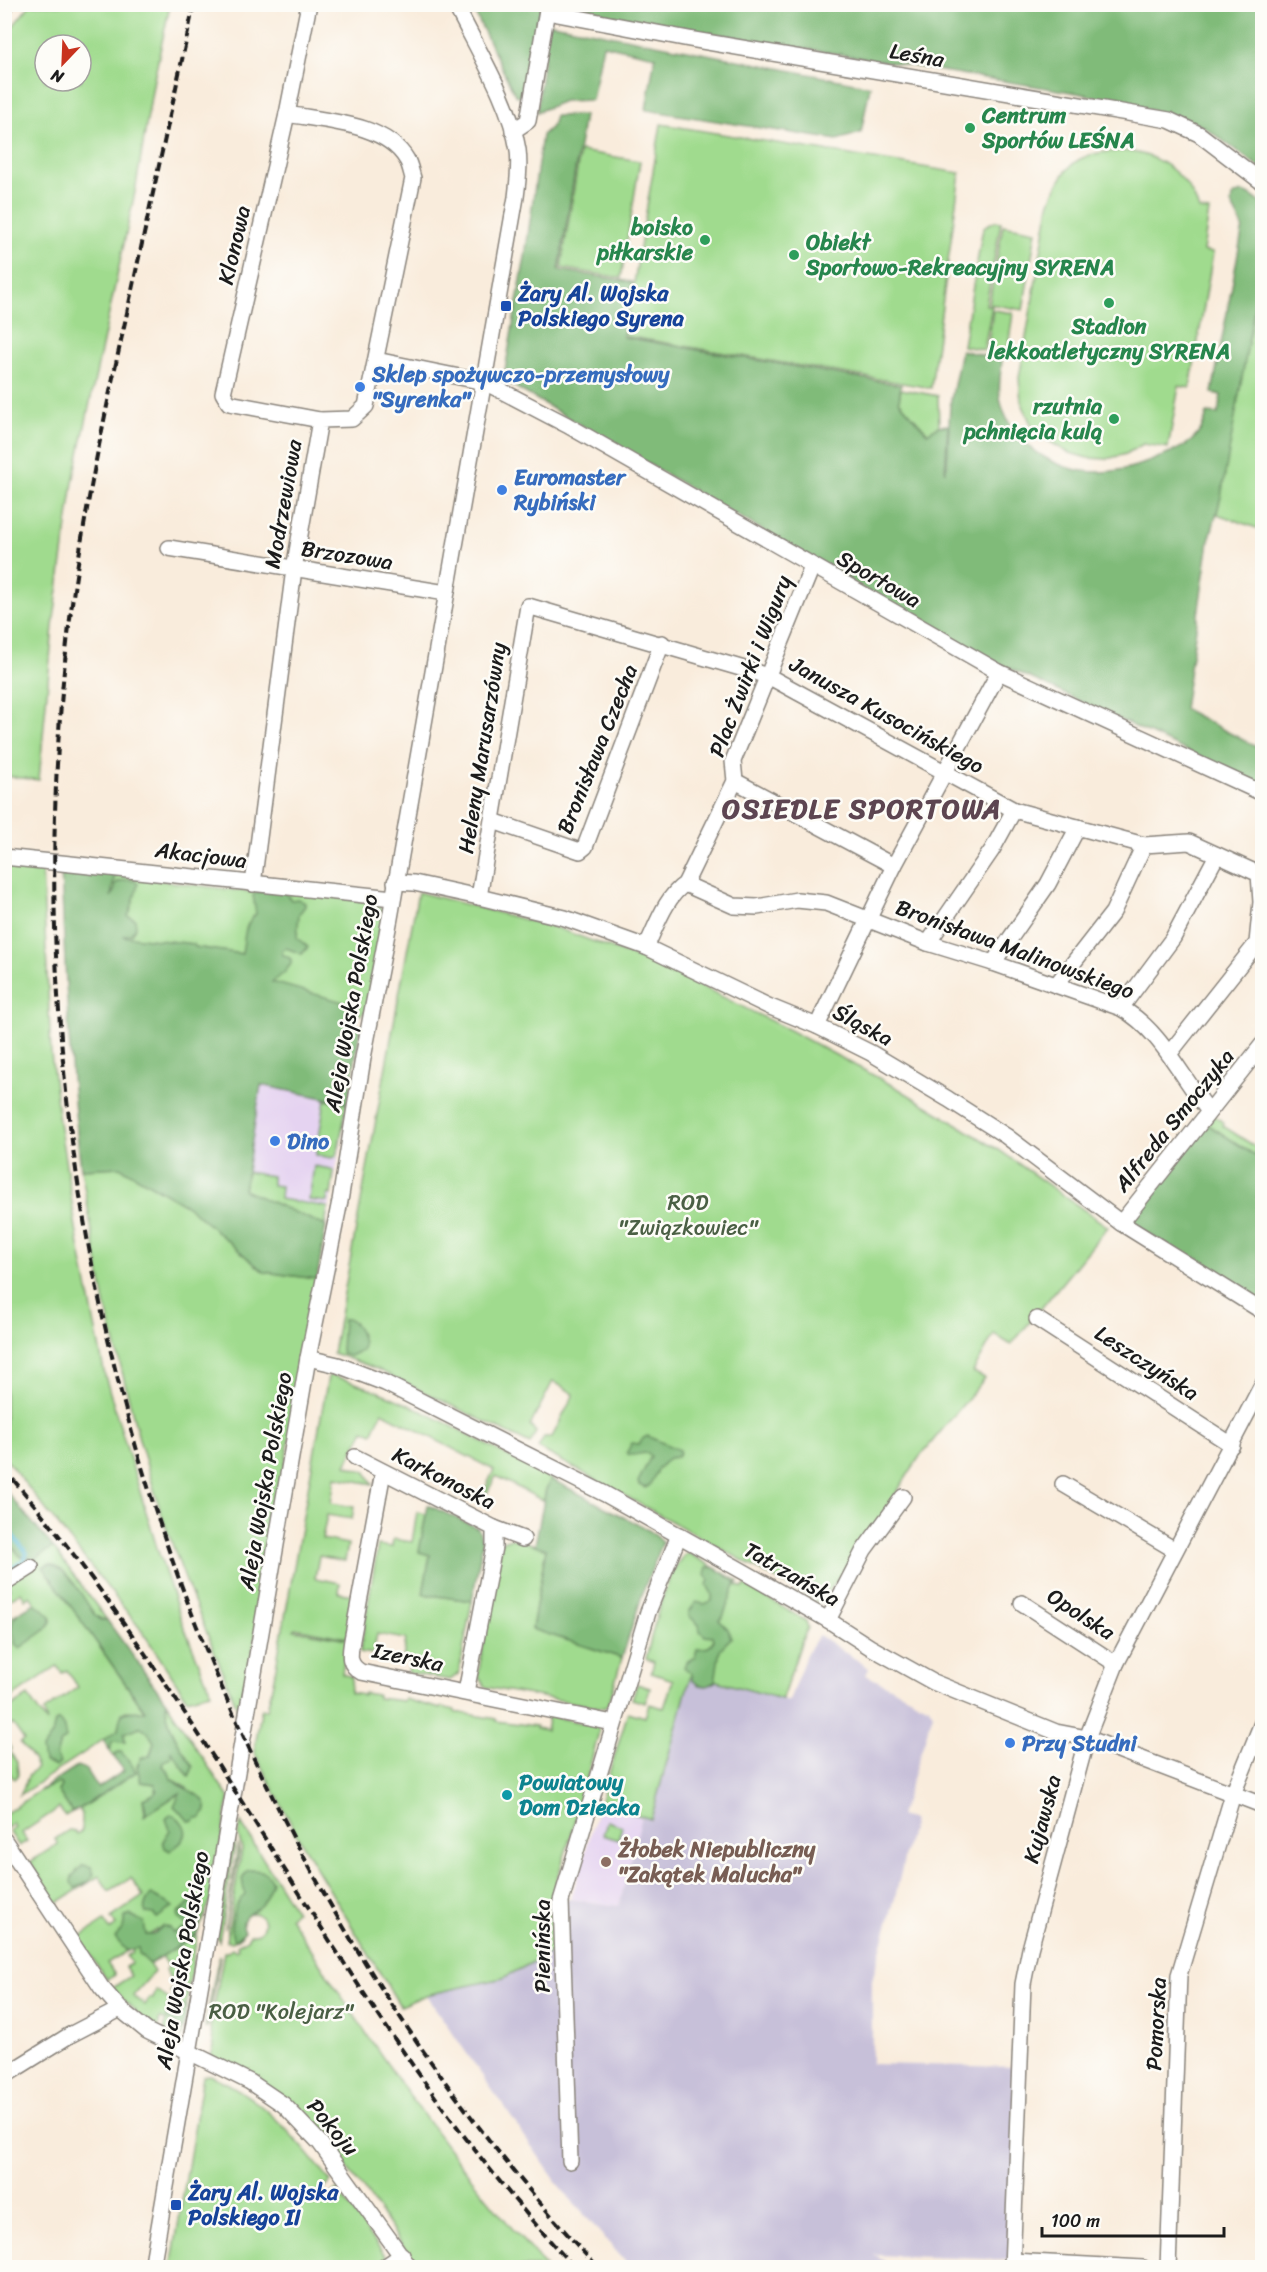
<svg xmlns="http://www.w3.org/2000/svg" width="1267" height="2272" font-family="Sriracha,sans-serif">
<style>
.built{fill:#e5d3f1}
.industrial{fill:#c7c0d9}
.green{fill:#a0db8e;stroke:#5e7c55;stroke-width:1.5;fill-rule:evenodd}
.forest{fill:#80bb79;stroke:#4e6c4a;stroke-width:1.5}
.lines{fill:none;stroke-linecap:round;stroke-linejoin:round}
.stream{stroke:#55b7d3;stroke-width:4}
.minor-casing{stroke:#8a847c;stroke-width:18}
.minor{stroke:#fff;stroke-width:15}
.rail{stroke:#1c1c1c;stroke-width:4;stroke-dasharray:9 4.5;stroke-linecap:butt}
.leisure-dot{fill:#2e9e5b;stroke:#fdfcf7;stroke-width:2}
.transit-dot{fill:#1a4fb4;stroke:#fdfcf7;stroke-width:2}
.shop-dot{fill:#3f7fe0;stroke:#fdfcf7;stroke-width:2}
.culture-dot{fill:#0f9aa8;stroke:#fdfcf7;stroke-width:2}
.education-dot{fill:#8d6e63;stroke:#fdfcf7;stroke-width:2}
.labels{text-anchor:middle;dominant-baseline:central;stroke-width:5;stroke-linejoin:round;paint-order:stroke}
.street-label{font-size:22px;fill:#1c1c1c;stroke:#fdfcf7}
.leisure-label{font-size:22px;font-weight:bold;fill:#27864d;stroke:#fdfcf7;text-anchor:start}
.transit-label{font-size:22px;font-weight:bold;fill:#164399;stroke:#fdfcf7;text-anchor:start}
.shop-label{font-size:22px;font-weight:bold;fill:#366cbe;stroke:#fdfcf7;text-anchor:start}
.park-label{font-size:22px;fill:#4a5f44;stroke:#fdfcf7}
.culture-label{font-size:22px;font-weight:bold;fill:#0d838f;stroke:#fdfcf7;text-anchor:start}
.education-label{font-size:22px;font-weight:bold;fill:#785e54;stroke:#fdfcf7;text-anchor:start}
.district-label{font-size:28px;font-weight:bold;letter-spacing:1.5px;fill:#5d4551;stroke:#fdfcf7}
</style>
<rect width="100%" height="100%" fill="#fdfcf7"/>
<filter id="ink" filterUnits="userSpaceOnUse"><feTurbulence type="fractalNoise" baseFrequency=".0167" numOctaves="2"/><feDisplacementMap in="SourceGraphic" scale="12" xChannelSelector="R" yChannelSelector="G"/><feConvolveMatrix kernelMatrix="1 2 1 2 8 2 1 2 1" color-interpolation-filters="sRGB"/></filter>
<filter id="wash" filterUnits="userSpaceOnUse"><feTurbulence type="fractalNoise" baseFrequency=".008" numOctaves="4" result="noise"/><feDisplacementMap in="SourceGraphic" scale="24" xChannelSelector="R" yChannelSelector="G"/><feGaussianBlur stdDeviation="1.35" result="paint"/><feColorMatrix in="noise" values="0 0 0 0 0 0 0 0 0 0 0 0 0 0 0 0 0 1.4 0 .05"/><feComposite in="paint" operator="in"/></filter>
<g filter="url(#wash)">
<rect width="100%" height="100%" fill="#f9ecdc"/>
<g class="built">
<path d="M261,1085l87,18 -22,123 -82,-35z"/>
<path d="M600,1803l42,13 -23,90 -48,-7z"/>
</g>
<path class="industrial" d="M819,1635l50,33 -3,7 63,32 4,7 -33,102 13,4 -18,78 -23,82v84l147,3 -8,193 -137,-5 12,7v5h-256l-70,-80 -134,-192 77,-17 51,-27 -1,-49 17,-3 49,7 23,-90 9,2 40,-144 98,27 17,-46z"/>
<g class="green">
<path d="M30,5h140l-16,74 -19,113 -62,290 -20,144 -14,154 -35,-4v-739zM45,45h36v36h-36z"/>
<path d="M661,124l299,49 -29,215 -306,-52z"/>
<path d="M580,151l60,10 -19,117 -60,-10z"/>
<path d="M1124,151c36,3 64,24 75,59l10,1 -6,40 10,2 -23,135 -11,-2 -11,62 -25,-4 -17,10 -19,5 -20,-1 -20,-6 -20,-12 -16,-16 -10,-23 -2,-23 30,-173c15,-43 31,-54 75,-54z"/>
<path d="M995,221l6,1 -15,83 6,1 -8,44 -21,-4 19,-113 3,-7z"/>
<path d="M1003,225l33,6 -13,79 -34,-6z"/>
<path d="M1262,265v265l-45,-16z"/>
<path d="M993,310l20,3 -6,41 -20,-3z"/>
<path d="M901,389l37,7 1,30 -11,7 -29,-32z"/>
<path d="M4,867l38,1 9,185 8,69 19,118 27,136 52,172 25,74 29,70 -24,7 -45,-68 -137,-173z"/>
<path d="M115,875l135,17 1,-4 126,14 6,9v7l-17,93 -5,4 -6,-2 1,-7 -85,-24 -28,-28 -49,-7v-3l-92,-10z"/>
<path d="M418,892l139,36 108,40 126,63 108,58 100,61 109,77 -97,118 -17,-11 -21,38 12,6 -67,81 -58,90 -40,54 -282,-155 6,-11h8l22,-43 -21,-13 -23,45 6,6 -6,12 -153,-75 -44,-16z"/>
<path d="M325,1100l22,4 -10,52 -5,2 -16,-3z"/>
<path d="M1215,1116l9,7 -1,3 39,25v9l-55,-36z"/>
<path d="M314,1166l17,3 3,3 -3,23 -3,-1 -1,8 -18,-2z"/>
<path d="M120,1167l66,38 78,67 53,7 -76,438 -56,-138 -23,-63 -23,-77 -34,-135 -24,-135z"/>
<path d="M247,1172l25,4v9l9,1 -1,13 48,8 -3,19 -81,-35z"/>
<path d="M331,1375c78,23 149,67 220,104l-5,10 -2,12 -48,-25 -9,17 -3,-2 10,-21 -112,-58 -10,22 -8,-4 -18,35 20,7 7,12 -38,-7 -4,26 23,4 -2,12 -25,-4 -5,24 26,5 -3,17 -26,-5 -4,22 25,5 -1,10 16,2 -7,43 -53,-10 -1,2 53,9 -5,35 10,3 -2,16 13,2 1,-2 13,2v3l26,3 1,-2 37,10 1,-2 13,3v2l41,7v2l40,5v2l10,2 3,-14 48,10 2,6 -25,94 -24,75 3,1 1,49 -51,27 -77,17 -26,11 -100,-165 -46,-89 7,-41 1,-2 5,1 7,-32 54,-301z"/>
<path d="M417,1512l9,2 -7,38 11,3 -7,39 49,7 -13,72 -9,7 -42,-7 2,-13 -7,-1 3,-20 -29,-5 -4,20 -13,-2 18,-107 14,2 1,-8 19,3z"/>
<path d="M4,1537l16,19 15,3 18,-12 54,73c-26,-2 -31,-50 -58,-56l-5,3 101,145 -19,-1 -4,2 -4,17 -98,65 9,-20 8,-7 -4,-9 -13,-16 4,-3 -11,-16 -8,4v-17l23,-15 19,27 -3,-12 34,-24 -11,-17 -5,3 -5,-7 -52,36v-81l11,-7 -3,7 37,-5 -13,-10 -7,-10 -5,3 -4,-7 -14,9 -2,-9 5,-4 -5,-8z"/>
<path d="M511,1538l35,10 -14,81 90,29 -13,45 -5,5 -119,-21 -7,-11 22,-130 2,-5z"/>
<path d="M688,1553l50,28 -2,4 7,3 2,-3 61,36 2,7 -6,12 -20,59 -91,-25 -40,145 -51,-16 28,-91 17,5 4,-13 15,4 9,-28 -22,-7 3,-11 -8,-3c5,-22 22,-97 42,-106z"/>
<path d="M637,1684l13,4 -5,15 -13,-4z"/>
<path d="M166,1702l63,96 -19,104 -13,32 -8,53c-13,-3 -17,-5 -24,-17l4,-3 -7,-11 35,-22 1,-30 -6,-2 -14,10 4,9 5,4v3l-14,5 -10,-7 -14,9 -4,-1 -1,-7 -19,22 2,2 -20,12 8,12 -8,5 -28,-42 25,-17 6,9 6,-5 -5,-7 32,-22 -12,-18 -22,13 -10,-15 -42,27 -27,-41 28,-18 -3,-5 14,-9 6,1 2,3 5,-3v-17l-3,-5 57,-37 -6,-10 -9,-9h-4l-3,4 -4,-6 2,-10 13,1 -1,-10 17,-5 7,5 6,10 -5,16 -6,-1 -6,8 4,17 14,2 2,3 -3,7 -11,5 2,16 42,-27 -16,-9 -2,-6 -7,-8 2,-4 7,-3 -1,-9 19,27 3,-6c-9,-22 -27,-44 -26,-68z"/>
<path d="M8,1743l3,6 -2,2 8,11 1,13 -4,4 -5,-6 -4,3v-31z"/>
<path d="M60,1782l1,4 -3,5 14,21 -7,4 -6,-8 -37,25 5,8 -8,5 -10,-15 6,-4 -2,-4 -6,5 -2,-4v-10l34,-23z"/>
<path d="M607,1821l15,5 -4,14 -15,-5z"/>
<path d="M241,1823l55,89 -6,5c78,122 159,243 256,350h-129l-45,-67 -52,-65 -109,-79 3,-10 -4,-18 14,-76h4l4,-4 4,3 2,-2 -1,-4 10,-6 3,-4 9,-2c14,-15 -7,-29 -16,-12 -1,13 4,13 -11,21l-6,-1 16,-92 -4,-14z"/>
<path d="M232,1843h3l-16,98 -3,-5z"/>
<path d="M238,1845l1,7 -14,77z"/>
<path d="M138,1947l2,9 5,2 9,14 -21,24 12,9 5,-7 3,1 3,-9 15,11 4,-5 -5,-4 3,-3 15,5 -6,41c-5,7 -12,0 -18,-3l2,-11 -6,-3 -2,10 -15,-9 -31,-31 19,-12 -6,-9 7,-4 -6,-7 7,-4 -2,-4z"/>
<path d="M220,1956l-13,72h-2l12,-63z"/>
<path d="M209,2075c53,21 88,64 122,107l-8,7 6,7 8,-6 51,69 -14,9h-203l32,-192z"/>
</g>
<g class="forest">
<path d="M471,5h71l-16,95 -11,-5z"/>
<path d="M579,5h683v164l-58,-42 -25,-10 -96,-23 -470,-77z"/>
<path d="M548,23l322,63 -9,47 -24,7 -191,-30 9,-54 -52,-11 -11,55 -28,1 -27,11z"/>
<path d="M584,115l-25,155 73,12 -9,55 278,48 -2,16 28,32 12,-7 9,-1 -3,47 2,-6 3,-61 11,-55 41,10c-1,12 -4,25 -2,37 7,44 55,76 98,75 22,0 42,-6 62,-15 24,-10 41,-16 47,-44l11,1 3,-19 -9,-2 31,-166 -12,-23 1,-7c12,-10 20,-1 30,7v60l-41,233 -12,44 -25,168 78,41v36l-296,-138 -456,-264 1,-5 -6,-9 20,-113 17,-122 10,-9 3,-10z"/>
<path d="M61,868l54,4 -4,25 4,-8v-5c7,-5 16,-6 23,-1 -1,7 -7,27 -10,33l7,3 1,8 -5,7 -8,2 71,8 1,3 47,7c3,-15 1,-30 14,-40l-3,-19c8,-8 22,-4 32,-3l6,8 7,-1 7,4v3l-6,8 -2,24 11,9 -6,7 -16,-6 -4,2v4l9,5v5l-7,9 -12,9 85,24 -4,15 7,6v4l-12,72 -87,-18 -17,105 82,36 -9,53 -53,-7 -78,-67 -66,-38 -39,2c-12,-100 -16,-200 -20,-301z"/>
<path d="M1207,1124l55,36v27l-5,10 5,3v102l-134,-80z"/>
<path d="M343,1319h6c9,5 16,20 13,31l-12,6 -8,-2 -1,-4z"/>
<path d="M647,1436l32,14 1,3 -3,4 -8,1 -11,11 -9,17 -4,2 -6,-3 -1,-3 13,-26c-6,-6 -13,0 -22,-1l-2,-3 5,-9 7,1 3,-5z"/>
<path d="M551,1479l99,52 13,11 -18,44 -23,72 -90,-29 14,-80 -11,-4 11,-56z"/>
<path d="M5,1490l48,57 -18,12 -15,-3 -15,-19z"/>
<path d="M428,1505l50,23 5,13 -11,60 -49,-7 7,-39 -11,-3z"/>
<path d="M49,1564c20,4 34,34 45,50l7,6h6l59,82c-1,24 15,45 27,65l-4,9 -18,-25v7l-7,3 -2,4 7,8 2,6c3,1 5,4 8,6 11,6 39,16 22,33h-5l-3,3h-4l-15,-15 6,-13 -36,23 2,-6 -3,-11 11,-5 3,-4 -2,-6 -14,-2 -4,-15 4,-9 9,-2 4,-14 -6,-10 -9,-5 -15,6 1,9 -13,-1 -2,10 -7,-11 15,-10c2,-23 8,-17 27,-19l-102,-144z"/>
<path d="M707,1567l8,1 21,14 -13,35 -4,3 9,9 3,9 -11,11 -5,33 -8,4 -8,-1 -7,-5v-6l-8,-7 2,-5 9,-5 2,-8 12,-2 5,-7 -1,-3 -8,-1 -5,-5 -1,-6 -10,-9v-4l7,-10 8,2 8,-3v-7l-5,-9 2,-5 -4,-6z"/>
<path d="M35,1603l16,13v6l-7,9 -24,17 -5,-4c1,-7 -2,-9 -3,-15 -2,-14 12,-20 23,-26z"/>
<path d="M59,1720l4,5 3,13 -6,6 -4,11 4,8 -4,4 -12,-5 -2,-13 10,-14 3,-13z"/>
<path d="M118,1752h3l9,10 6,10 -57,37 -7,3 -14,-21 3,-5 -1,-3 -21,8 38,-25 10,4 11,18 26,-17 -10,-14z"/>
<path d="M171,1814c10,4 20,17 11,27 -3,4 -8,7 -12,10l-5,-3 -2,-7 7,-11 -4,-11z"/>
<path d="M83,1865l8,2 3,7 -6,8 -12,6 -5,-5 1,-7z"/>
<path d="M248,1870c12,0 20,0 24,13 -3,7 -7,17 -11,22 -8,8 -24,11 -16,26l-11,10c-6,-12 -1,-38 11,-46l-3,-16z"/>
<path d="M152,1895c7,6 15,6 21,12l-16,11 -4,-4 -7,-1c-4,-5 1,-16 6,-18z"/>
<path d="M192,1902l6,2 3,6 -4,24 -47,30 -11,-10 -1,-7 -11,4 -12,-13 8,-10 2,-11 5,-2 14,7 2,13h7l10,-9 7,2 3,5 14,-5v-3l-9,-7 -1,-4z"/>
<path d="M170,2005l9,2 8,-1 -4,24h-4l-4,-7 -8,-4v-12z"/>
</g>
<g class="lines">
<path class="stream" d="M4,1525l23,28 -3,7 -20,13"/>
</g>
</g>
<g filter="url(#ink)">
<g class="lines">
<g class="minor-casing">
<g id="minor">
<path d="M309,4l-22,110 -64,279 6,10 91,17"/>
<path d="M4,7l2,-3"/>
<path d="M547,12l142,27 480,81 30,14 63,48"/>
<path d="M513,131l15,-10 20,-117"/>
<path d="M376,360l108,22 12,6 71,37 432,247 263,121"/>
<path d="M169,548l277,45"/>
<path d="M735,781l159,85"/>
<path d="M493,821l87,30 5,-4 77,-204"/>
<path d="M4,857l389,41"/>
<path d="M395,882l19,1 65,14 86,21 81,29 122,59 49,20 54,27 77,46 58,37 115,87 141,88"/>
<path d="M253,884l41,-315 26,-149 32,-1 14,-13 47,-228c-2,-6 -3,-13 -6,-18 -21,-37 -82,-39 -120,-46"/>
<path d="M685,884l49,22 23,1 40,-7 29,3 102,40 65,20 128,45c40,22 60,69 88,103"/>
<path d="M479,897l49,-291 240,70 246,134 130,35 45,-3 70,32 2,28 -4,41 -88,111"/>
<path d="M928,943l64,-93 22,-40"/>
<path d="M646,947c10,-20 20,-51 39,-63l50,-103 -2,-20 79,-194"/>
<path d="M993,963l55,-79 30,-57"/>
<path d="M1056,985l57,-73 31,-67"/>
<path d="M1121,1008l52,-70 44,-83"/>
<path d="M817,1026l77,-160 105,-194"/>
<path d="M1121,1223l141,-178"/>
<path d="M1037,1319l195,126"/>
<path d="M308,1358l30,7 47,18 220,111 141,79 82,47 42,27 63,35 123,50 31,6 175,67"/>
<path d="M355,1457l139,71v19l-28,145"/>
<path d="M383,1472l-31,168c-2,14 -5,24 9,32l252,51"/>
<path d="M1063,1484l112,66"/>
<path d="M494,1528l29,11"/>
<path d="M4,1584l27,-17"/>
<path d="M1022,1603l94,61"/>
<path d="M828,1620l36,-70 39,-53"/>
<path d="M4,1840l97,147 19,22 27,22 103,51 34,23 36,38 90,125"/>
<path d="M4,2076l66,-41 50,-26"/>
<path d="M570,2161l-9,-260 87,-289 31,-77"/>
<path d="M1012,2261l131,7"/>
<path d="M152,2268l156,-910 32,-157 23,-143 27,-140 126,-721c2,-16 4,-31 2,-47 -8,-49 -41,-101 -63,-146"/>
<path d="M383,2268l19,-13"/>
<path d="M1012,2268l11,-284 7,-35 57,-211 29,-74 146,-279"/>
<path d="M1168,2268l11,-293 54,-181 29,-71"/>
</g>
</g>
<use href="#minor" class="minor"/>
<g class="rail">
<path d="M194,4c-22,103 -45,206 -67,309 -26,118 -51,237 -63,358 -57,580 137,1169 534,1597"/>
<path d="M4,1469c216,248 345,559 571,799"/>
</g>
</g>
</g>
<g class="leisure-dot">
<circle cx="970" cy="128" r="6"/>
<circle cx="705" cy="240" r="6"/>
<circle cx="794" cy="255" r="6"/>
<circle cx="1109" cy="303" r="6"/>
<circle cx="1114" cy="419" r="6"/>
</g>
<g class="transit-dot">
<rect x="500" y="300" width="12" height="12" rx="3"/>
<rect x="170" y="2199" width="12" height="12" rx="3"/>
</g>
<g class="shop-dot">
<circle cx="360" cy="387" r="6"/>
<circle cx="502" cy="490" r="6"/>
<circle cx="275" cy="1141" r="6"/>
<circle cx="1010" cy="1743" r="6"/>
</g>
<circle class="culture-dot" cx="507" cy="1795" r="6"/>
<circle class="education-dot" cx="606" cy="1862" r="6"/>
<g class="labels">
<g class="street-label">
<text transform="translate(917 55) rotate(10)">Leśna</text>
<text transform="translate(234 245) rotate(-77)">Klonowa</text>
<text transform="translate(283 504) rotate(-80)">Modrzewiowa</text>
<text transform="translate(347 555) rotate(9)">Brzozowa</text>
<text transform="translate(879 579) rotate(30)">Sportowa</text>
<text transform="translate(750 666) rotate(-69)">Plac Żwirki i Wigury</text>
<text transform="translate(887 715) rotate(29)">Janusza Kusocińskiego</text>
<text transform="translate(482 748) rotate(-81)">Heleny Marusarzówny</text>
<text transform="translate(597 749) rotate(-68)">Bronisława Czecha</text>
<text transform="translate(201 855) rotate(7)">Akacjowa</text>
<text transform="translate(1015 949) rotate(20)">Bronisława Malinowskiego</text>
<text transform="translate(351 1003) rotate(-80)">Aleja Wojska Polskiego</text>
<text transform="translate(863 1025) rotate(28)">Śląska</text>
<text transform="translate(1174 1120) rotate(-51)">Alfreda Smoczyka</text>
<text transform="translate(1147 1363) rotate(33)">Leszczyńska</text>
<text transform="translate(444 1478) rotate(27)">Karkonoska</text>
<text transform="translate(265 1481) rotate(-80)">Aleja Wojska Polskiego</text>
<text transform="translate(792 1574) rotate(30)">Tatrzańska</text>
<text transform="translate(1081 1614) rotate(33)">Opolska</text>
<text transform="translate(408 1657) rotate(12)">Izerska</text>
<text transform="translate(1042 1819) rotate(-75)">Kujawska</text>
<text transform="translate(542 1946) rotate(-90)">Pienińska</text>
<text transform="translate(182 1960) rotate(-80)">Aleja Wojska Polskiego</text>
<text transform="translate(1156 2024) rotate(-87)">Pomorska</text>
<text transform="translate(333 2127) rotate(50)">Pokoju</text>
</g>
<g class="leisure-label">
<text x="982" y="115">Centrum<tspan x="982" dy="25">Sportów LEŚNA</tspan></text>
<text x="693" y="227" text-anchor="end">boisko<tspan x="693" dy="25">piłkarskie</tspan></text>
<text x="806" y="242">Obiekt<tspan x="806" dy="25">Sportowo-Rekreacyjny SYRENA</tspan></text>
<text x="1109" y="326" text-anchor="middle">Stadion<tspan x="1109" dy="25">lekkoatletyczny SYRENA</tspan></text>
<text x="1102" y="406" text-anchor="end">rzutnia<tspan x="1102" dy="25">pchnięcia kulą</tspan></text>
</g>
<g class="transit-label">
<text x="518" y="293">Żary Al. Wojska<tspan x="518" dy="25">Polskiego Syrena</tspan></text>
<text x="188" y="2192">Żary Al. Wojska<tspan x="188" dy="25">Polskiego II</tspan></text>
</g>
<g class="shop-label">
<text x="372" y="374">Sklep spożywczo-przemysłowy<tspan x="372" dy="25">"Syrenka"</tspan></text>
<text x="514" y="477">Euromaster<tspan x="514" dy="25">Rybiński</tspan></text>
<text x="287" y="1141">Dino</text>
<text x="1022" y="1743">Przy Studni</text>
</g>
<g class="park-label">
<text x="688" y="1202">ROD<tspan x="688" dy="25">"Związkowiec"</tspan></text>
<text x="281" y="2011">ROD "Kolejarz"</text>
</g>
<g class="culture-label">
<text x="519" y="1782">Powiatowy<tspan x="519" dy="25">Dom Dziecka</tspan></text>
</g>
<g class="education-label">
<text x="618" y="1849">Żłobek Niepubliczny<tspan x="618" dy="25">"Zakątek Malucha"</tspan></text>
</g>
<g class="district-label">
<text x="862" y="808">OSIEDLE SPORTOWA</text>
</g>
</g>
<rect width="1267" height="2272" fill="none" stroke="#fdfcf7" stroke-width="24"/>
<g transform="translate(63 63) rotate(203)"><circle r="28" fill="#fdfcf7" stroke="#a3a29f" stroke-width="1.5"/>
<path d="M0-4.5L10 22L0 15L-10 22Z" fill="#c8321e"/>
<text y="-9" font-size="16" font-weight="bold" text-anchor="middle" fill="#1c1c1c">N</text>
</g>
<path d="M1042 2227v9h182v-9" fill="none" stroke="#1c1c1c" stroke-width="3"/>
<text x="1051" y="2227" font-size="18" fill="#1c1c1c" stroke="#fdfcf7" stroke-width="4.5" paint-order="stroke">100 m</text>
</svg>
